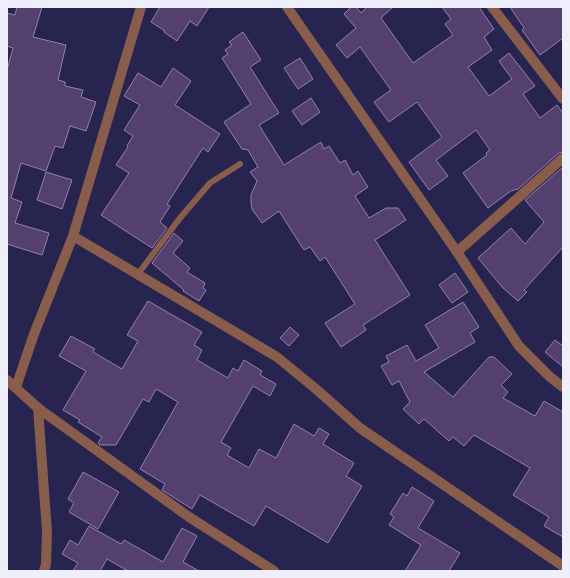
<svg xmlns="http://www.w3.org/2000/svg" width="570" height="578" font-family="'PT Sans',sans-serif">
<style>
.building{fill:#54406e;stroke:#957fb2}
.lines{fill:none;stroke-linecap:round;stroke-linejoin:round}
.lane{stroke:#885d4b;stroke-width:6}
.street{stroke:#885d4b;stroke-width:10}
</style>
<rect width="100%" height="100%" fill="#272450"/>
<g class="building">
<path d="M17,7h25l-9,30 33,8 -8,35 7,2v4l18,4 -2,7 15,5 -10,29 -16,-5 -7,22 -8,-2 -9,25 -25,-8 -10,35 11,4 -7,21 34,10 -7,22 -35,-11v-174l6,-22 -6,-2v-33l8,2z"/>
<path d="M160,7h49l-12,19 -7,-5 -13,20 -13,-9 1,-1 -14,-9z"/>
<path d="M351,7h5l5,6 6,-6h26l-12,11 32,45 40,-28 -8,-11 6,-5 -9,-12h37l15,22 -10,8 8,13 -24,17 21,29 23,-17 -13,-18 10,-8 26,33 -12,8 17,24 17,-13 6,8v39l-4,1 -42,37 -1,-1 -3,2 -1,-1 -24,18 -25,-35 24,-18 -1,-2 4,-3 -14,-20 -40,30 12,16 -19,14 -20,-28 33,-25 -25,-35 -28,20 -15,-20 17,-12 -31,-43 -13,11 -11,-13 20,-17 -12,-14z"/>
<path d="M510,7h53v31l-23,17 -18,-25 2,-2z"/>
<path d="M243,32l18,28 -11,7 29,46 -20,12 25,40 37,-23 3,7 5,-3 11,17 5,-3 8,15 5,-4 10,16 -13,9 14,22 17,-10h12l8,12 -31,20 35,55 -47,30 3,5 -25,17 -16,-24 30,-19 -30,-47 -5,4 -10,-14 -6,3 -25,-39 -17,12 -10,-14 -1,-5v-9l6,-14 -7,-9 8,-5 -10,-17 -6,-1 -18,-27 27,-18 -29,-46 6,-4 -3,-4 7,-5 -3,-3z"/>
<path d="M300,58l13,21 -15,10 -14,-21z"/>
<path d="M173,68l18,13 -16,24 45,29 -12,18 -5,-4 -36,56 3,2 -10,16 7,6 -15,20 -51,-33 28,-42 -13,-8 12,-18 -1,-1 6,-10 -9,-6 16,-25 -16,-9 14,-23 23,14z"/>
<path d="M311,98l9,14 -18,13 -10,-14z"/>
<path d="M563,167v80l-39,43 3,2 -9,9 -15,-13 -25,-30 33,-30 14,16 19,-22 -19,-22z"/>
<path d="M46,172l26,8 -10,29 -25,-9z"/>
<path d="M174,233l9,8 -10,12 17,15 -3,4 18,11 -2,5 3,2 -7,11 -16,-10 1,-1 -32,-27z"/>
<path d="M455,273l13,19 -16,11 -13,-18z"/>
<path d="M148,301l54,31 -8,13 8,5 -5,10 31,18 5,-10 5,3 6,-11 18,11 -2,4 16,9 -6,12 -17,-10 -32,56 10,6 -4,7 22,13 10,-19 17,9 18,-34 20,12 5,-8 10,6 -6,10 31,19 -8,13 16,10 -34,57 -62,-37 -12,20 -54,-31 -8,14 -30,-19 3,-6 -25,-15 38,-67 -22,-13 -7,13 -6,-3 -27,46h-16l-2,-2 4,-6 -24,-15 2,-2 -17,-10 23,-39 -27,-15 12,-20 24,13 -2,3 29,17 16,-28 -11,-6z"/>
<path d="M463,302l16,25 -9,6 5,9 -51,30 29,25 36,-40h5l18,17 -11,11 7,7 -5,6 32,18 9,-15 19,11v125l-19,-11 5,-9 -36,-22 17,-27 -56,-33 -10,11 -11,-9 -4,4 -25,-22 -5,5 -16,-15 7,-7 -11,-21 -7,4 -11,-19 8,-4 -3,-6 21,-11 9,16 23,-13 -14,-23z"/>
<path d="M290,327l9,8 -10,11 -9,-8z"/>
<path d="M555,340l8,6v21l-18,-15z"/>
<path d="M83,472l36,20 -21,37 -29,-17 5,-9 -6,-4z"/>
<path d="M412,487l22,14 -16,27 42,25 -11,18h-44l16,-26 -32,-20 5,-8 -4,-3 13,-21 4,3z"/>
<path d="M89,526l32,18 3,-4 39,22 19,-34 15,8 -14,26 16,9h-71l-21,-12 -7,12h-27l5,-8 -16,-9 8,-14 8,5z"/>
</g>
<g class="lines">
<path class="lane" d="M138,274l42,-56 30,-35 30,-19"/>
<g class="street">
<path d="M287,7l170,245 62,94 31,31 13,10"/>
<path d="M492,7l71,92"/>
<path d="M73,236l204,121 39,32 44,39 203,138"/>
<path d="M457,252l106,-94"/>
<path d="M7,380l31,28 151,109 85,54"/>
<path d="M16,387l18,-53 39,-98 68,-229"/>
<path d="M38,408l9,124 -1,32 -2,7"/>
</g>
</g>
<rect width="570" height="578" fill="none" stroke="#efeffb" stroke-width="16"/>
</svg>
